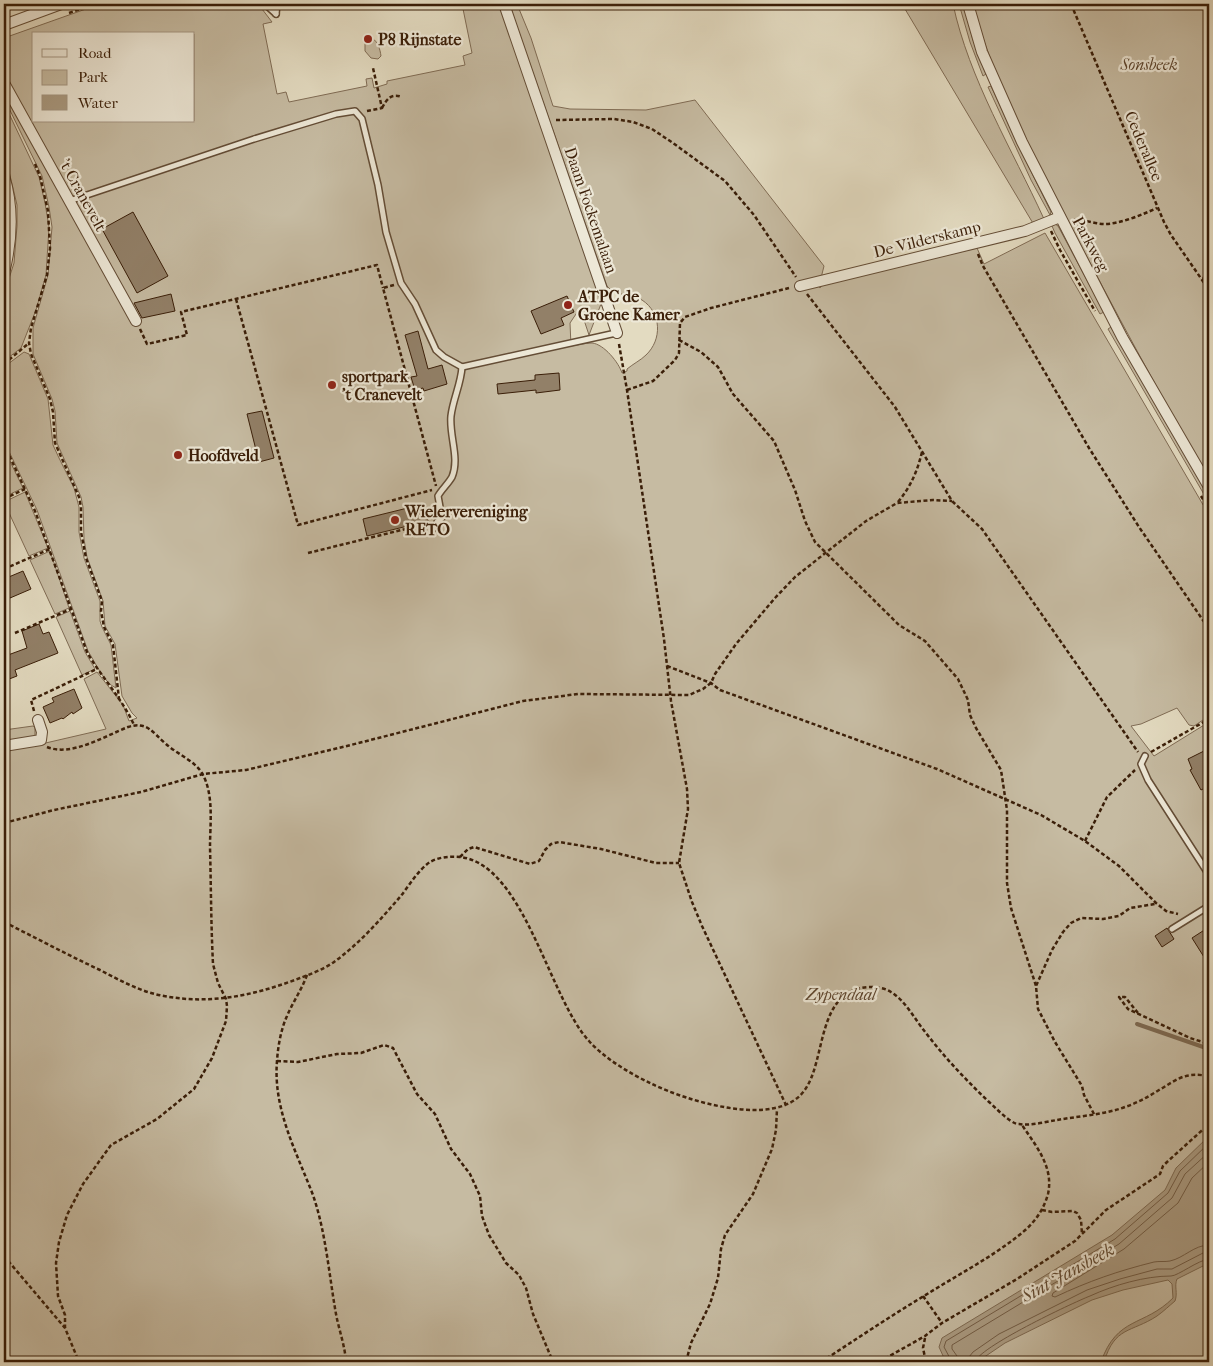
<svg xmlns="http://www.w3.org/2000/svg" width="1213" height="1366" font-family="'IM FELL French Canon',serif">
<style>
.green{fill:#c6bba2;stroke:#806c55;fill-rule:evenodd}
.water{fill:#aa9b82;stroke:#7d6951}
.lines{fill:none;stroke-linecap:round;stroke-linejoin:round}
.shore{stroke:#725c45;stroke-width:1}
.stream{stroke:#7d6951;stroke-width:4}
.building{fill:#928068;stroke:#3a1e08}
.lane-casing{stroke:#644d36;stroke-width:8}
.street-casing{stroke:#644d36;stroke-width:12}
.path{stroke:#3a1e08;stroke-width:2.5;stroke-dasharray:4 2.5;stroke-linecap:butt}
.lane{stroke:#ede8d7;stroke-width:5}
.street{stroke:#ede8d7;stroke-width:10}
.poi-dot{fill:#8f2418;stroke:#ede8d7;stroke-width:2}
.labels{text-anchor:middle;dominant-baseline:central;stroke-width:4.5;stroke-linejoin:round;paint-order:stroke}
.poi-label{font-size:16px;font-weight:bold;fill:#3a1e08;stroke:#ede8d7;text-anchor:start}
.park-label{font-size:16px;font-style:italic;fill:#5d452e;stroke:#ede8d7}
.street-label{font-size:16px;fill:#3a1e08;stroke:#ede8d7}
.water-label{font-size:18px;font-style:italic;fill:#614a33;stroke:#ede8d7}
</style>
<rect width="100%" height="100%" fill="#e3dbc1"/>
<filter id="stains"><feTurbulence type="fractalNoise" baseFrequency=".004" numOctaves="4"/><feColorMatrix values="0 0 0 0 .2 0 0 0 0 .09 0 0 0 0 .02 0 0 0 .5 -.17"/></filter>
<radialGradient id="worn" r=".72"><stop offset=".6" stop-color="#630" stop-opacity="0"/><stop offset="1" stop-color="#630" stop-opacity=".3"/></radialGradient>
<g class="green">
<path d="M100,4h161l1,5 10,13 -9,2 14,70 9,-2 3,10 78,-16 -1,-7 6,-1 2,10 13,-4v-3l78,-16 -2,-9 9,-3 -10,-49h38l99,290 2,10 -12,31 -9,-27 -10,15 1,23c7,-1 14,-3 21,-3 12,1 27,20 30,30l5,-2v-2c6,-5 14,-9 19,-14 16,-15 16,-42 -4,-55 -11,-7 -27,-3 -35,-14l-98,-282h8l14,34 22,68 17,3 76,1 49,-10 129,166 -3,12 -7,2 6,8 3,-4 154,-36 7,16 61,-31 164,282v201l-15,10 -5,-1 -12,-17 -36,16 -10,2 23,30 55,-34v640h-1205v-613l33,-4 69,-16 -22,-50 13,-7 26,33 6,16 8,-3 -5,-5 -10,-17 -7,-52 -10,-18 -2,-25 -16,-44 -3,-18 -1,-32 -2,-10 -24,-54 -2,-32 -3,-12 -19,-45v-26l15,-53 4,-48 -3,-20 -7,-31 -38,-78v-7l63,97 -63,-111v-39zM34,34h160v87h-160z"/>
<path d="M902,4h51c16,75 59,145 91,215l-10,6z"/>
<path d="M959,4h4l10,36 13,34 -3,2 -13,-34z"/>
<path d="M973,4h236v475c-49,-84 -95,-170 -140,-256 -36,-69 -77,-144 -96,-219z"/>
<path d="M372,38c6,4 8,11 9,18l-3,3 -7,-1 -6,-7v-11z"/>
<path d="M991,86l32,69 28,57 -1,3 -19,-35 -43,-93z"/>
<path d="M4,103l35,74 6,26 4,24 -3,48 -10,35 -15,38 -17,13v-67l10,-31 3,-37v-21l-13,-55z"/>
<path d="M1055,224l3,2 46,86 -4,2 -45,-81 -3,-7z"/>
<path d="M1111,327l98,170v6l-101,-174z"/>
<path d="M24,352l5,2 19,45 5,46 6,13 15,30 5,19v25l5,26 16,43v20l2,6 9,18 5,43c-12,-5 -21,-26 -28,-37l-51,-141 -32,-67 -1,-76z"/>
<path d="M4,449l19,39 -19,9z"/>
<path d="M25,492l23,56 -19,8 -25,-54z"/>
<path d="M50,551l19,57 -14,6 -25,-54z"/>
<path d="M70,611l15,41 10,17 -13,6 -26,-58z"/>
<path d="M33,726l2,1v9l-31,7v-13z"/>
</g>
<path class="water" d="M1209,1136v127l-32,16c-3,7 1,14 -2,22 -6,5 -11,10 -18,15 -26,17 -42,10 -53,46h-3c16,-46 43,-35 72,-64l-1,-14 -4,-4 -45,10 -31,10 -87,43 -28,19h-28l-5,-4 -5,-11 3,-9 170,-103 53,-45 11,-22z"/>
<g class="lines">
<g class="shore">
<path d="M1209,1162l-17,16 -14,25 -54,46 -71,44 -1,3 3,1c34,-16 63,-26 99,-35 5,-1 11,0 16,-1 14,-3 24,-16 39,-16"/>
<path d="M952,1362l-8,-15 2,-6 169,-102 53,-46 12,-22 29,-28"/>
<path d="M958,1362l-1,-6 -5,-7v-4l167,-101 53,-46 13,-24 24,-22"/>
<path d="M969,1362v-5l4,-5 26,-18 88,-44 33,-11 37,-10h15l31,-16 6,-1"/>
<path d="M975,1362c2,-14 97,-59 115,-66 24,-11 55,-20 81,-20 7,0 27,-16 38,-17"/>
</g>
<path class="stream" d="M1137,1024l72,25"/>
</g>
<g class="building">
<path d="M133,212l35,64 -31,17 -35,-64z"/>
<path d="M171,294l4,17 -33,7 -8,-15z"/>
<path d="M567,296l7,16 -13,6 3,7 -23,9 -10,-23z"/>
<path d="M418,331l10,38 14,-4 5,19 -23,7 -1,-3 -8,2 -4,-13 6,-1 -12,-41z"/>
<path d="M559,373l1,17 -24,3v-3l-38,4 -1,-10 38,-4v-5z"/>
<path d="M262,411l12,47 -15,4 -12,-48z"/>
<path d="M424,504l4,17 -61,15 -4,-17z"/>
<path d="M23,571l8,18 -21,9 -2,-5 -4,2v-16z"/>
<path d="M39,624l4,10 6,-2 9,21 -43,17 2,6 -13,5v-15l4,-2v-9l19,-7 -5,-17z"/>
<path d="M74,689l8,19 -9,6 -1,-2 -9,7 -1,-1 -12,5 -7,-16 11,-5 -2,-4z"/>
<path d="M1204,751l5,11v24l-8,4 -11,-20 2,-1 -4,-10z"/>
<path d="M1209,927v38l-17,-27z"/>
<path d="M1167,928l7,11 -12,8 -7,-11z"/>
</g>
<g class="lines">
<g class="lane-casing">
<g id="lane">
<path d="M265,4l11,10"/>
<path d="M276,14l1,-10"/>
<path d="M69,201l185,-62 82,-25 19,-3 7,8 16,66 8,47 15,51 14,21 21,46 8,7 18,10"/>
<path d="M462,367l154,-34"/>
<path d="M437,528v-6l5,-4 -4,-22c4,-7 10,-12 14,-19 8,-19 -3,-41 -1,-61 2,-17 10,-32 11,-49"/>
<path d="M1145,756l-4,8 7,16 61,95"/>
<path d="M1172,929l37,-23"/>
</g>
</g>
<g class="street-casing">
<g id="street">
<path d="M504,4l113,329"/>
<path d="M968,4l14,48 40,90 100,195 87,150"/>
<path d="M4,25l57,-21"/>
<path d="M4,83l132,238"/>
<path d="M4,176c10,32 8,65 0,97"/>
<path d="M800,286l225,-55 35,-14"/>
<path d="M4,746l37,-6 1,-8 -4,-12"/>
</g>
</g>
<g class="path">
<path d="M1071,4l93,218 7,13 38,55"/>
<path d="M69,13l26,-9"/>
<path d="M382,108c5,-9 9,-15 20,-11"/>
<path d="M367,111l15,-3 -9,-40"/>
<path d="M556,120l58,-1 19,3 19,7 21,14 52,38 29,34 42,62"/>
<path d="M35,164l5,12 8,35 2,37 -3,27 -16,53 -2,15 2,11 19,45 3,13 2,31 24,54 2,10v25l5,26 16,43 -1,10 3,16 9,18 6,54"/>
<path d="M1074,220c10,-1 20,4 31,4 15,0 39,-10 52,-16"/>
<path d="M1051,231l9,19 35,61"/>
<path d="M978,254l5,12 106,182 50,79 70,102"/>
<path d="M1203,281l6,-29"/>
<path d="M394,285l-11,3 53,198"/>
<path d="M807,294l88,113 57,94 30,28 156,223"/>
<path d="M236,299l62,226 134,-35"/>
<path d="M140,329l7,15 40,-9 -6,-23 196,-47 6,23"/>
<path d="M679,340l22,12 17,15 15,27 41,47 21,49 10,31 10,21 84,83 26,16 33,38 10,21 2,15 6,13 25,42 6,40v73l4,25 25,78"/>
<path d="M619,344l8,46 37,249 7,62 16,88 1,20 -9,54 13,39 10,24 84,179"/>
<path d="M4,364l25,-21"/>
<path d="M627,390l26,-9 22,-21 4,-7 1,-30 5,-6 26,-9 78,-20"/>
<path d="M4,444l31,67 52,141c14,25 35,46 47,73"/>
<path d="M1201,496l8,13"/>
<path d="M4,499l21,-10"/>
<path d="M898,502c13,-16 19,-30 24,-50"/>
<path d="M308,553l122,-30"/>
<path d="M4,569l46,-20"/>
<path d="M15,633l56,-24"/>
<path d="M667,666l44,17 9,7 217,79 104,46 44,26 34,25 37,37 10,8 12,3"/>
<path d="M34,711l-3,-11 66,-31"/>
<path d="M47,747c24,10 58,-11 81,-20 19,-6 24,5 38,17 11,10 31,18 37,31 11,21 7,49 7,72 1,39 1,78 3,117l5,19 8,16 1,7 -1,15 -14,37 -18,31 -37,30 -46,26 -28,39 -16,31 -8,27 -3,21 2,33 7,19v13"/>
<path d="M1151,752l58,-33"/>
<path d="M4,823l50,-13 87,-18 62,-18 43,-4 101,-24 176,-45 55,-7 111,1 14,-6 8,-6 4,-9 21,-30 39,-46 20,-21 71,-56 31,-18 36,-3 19,1"/>
<path d="M1085,841l22,-44 28,-27"/>
<path d="M460,857l8,-8 6,-2 56,17 9,-3 6,-11 6,-6 8,-2 42,7 55,14h23"/>
<path d="M4,922c32,16 64,33 96,48 21,11 41,22 64,26 47,9 92,-1 136,-18 11,-4 24,-9 34,-16 25,-18 46,-42 66,-65 9,-11 18,-27 30,-35 9,-5 20,-6 30,-5 64,7 89,141 129,184 16,18 42,33 63,43 35,17 124,45 152,7 23,-30 11,-101 65,-104 8,0 16,1 22,5 15,9 24,28 35,41 19,25 40,47 62,68 8,7 15,15 23,20 3,2 5,3 8,3 11,2 26,-2 38,-4 22,-4 46,-5 68,-13 12,-4 23,-10 34,-17 9,-5 18,-12 27,-14 8,-2 16,-1 23,0"/>
<path d="M307,975c-5,14 -14,27 -20,41 -6,13 -9,30 -10,45 -4,48 19,90 36,134 13,38 16,80 23,119 3,16 9,32 10,48"/>
<path d="M1138,1013l-13,-16h-6l9,12 62,29 19,6"/>
<path d="M277,1061l21,1 39,-8 24,-1 23,-8 9,3 24,46 18,20 16,35 19,25 10,22 2,20 7,19 17,28 13,12 7,13 7,26 20,48"/>
<path d="M1094,1114l-10,-19 -2,-9 -27,-44 -17,-33 -2,-23 16,-36 11,-18 8,-9 10,-5 22,1 16,-3 11,-8 25,-4"/>
<path d="M1042,1210l10,2 21,-1 4,2 4,7 1,14"/>
<path d="M4,1256l61,72 14,34"/>
<path d="M923,1296l19,27"/>
<path d="M925,1338l-2,10 3,14"/>
<path d="M686,1362l5,-19 19,-39 8,-26 3,-29 4,-14 28,-41 19,-45 4,-19 1,-21"/>
<path d="M821,1362c34,-22 68,-45 103,-66 33,-21 69,-39 99,-64 12,-10 21,-23 25,-38 6,-27 -12,-48 -26,-69"/>
<path d="M879,1362l46,-26 17,-13 75,-44 58,-38 31,-31 54,-36 3,-8 4,-4 42,-38"/>
<path d="M1012,1362l6,-4 15,4"/>
</g>
<use href="#lane" class="lane"/>
<use href="#street" class="street"/>
</g>
<g class="poi-dot">
<circle cx="368" cy="39" r="5"/>
<circle cx="568" cy="305" r="5"/>
<circle cx="332" cy="385" r="5"/>
<circle cx="178" cy="455" r="5"/>
<circle cx="395" cy="520" r="5"/>
</g>
<g class="labels">
<g class="poi-label">
<text x="378" y="39">P8 Rijnstate</text>
<text x="578" y="296">ATPC de<tspan x="578" dy="18">Groene Kamer</tspan></text>
<text x="342" y="376">sportpark<tspan x="342" dy="18">'t Cranevelt</tspan></text>
<text x="188" y="455">Hoofdveld</text>
<text x="405" y="511">Wielervereniging<tspan x="405" dy="18">RETO</tspan></text>
</g>
<g class="park-label">
<text x="1149" y="64">Sonsbeek</text>
<text x="841" y="994">Zypendaal</text>
</g>
<g class="street-label">
<text transform="translate(1144 146) rotate(67)">Cederallee</text>
<text transform="translate(83 195) rotate(61)">'t Cranevelt</text>
<text transform="translate(591 210) rotate(71)">Daam Fockemalaan</text>
<text transform="translate(927 239) rotate(-14)">De Vilderskamp</text>
<text transform="translate(1091 244) rotate(62)">Parkweg</text>
</g>
<g class="water-label">
<text transform="translate(1068 1273) rotate(-29)">Sint Jansbeek</text>
</g>
</g>
<rect width="1213" height="1366" fill="none" stroke="#e3dbc1" stroke-width="20"/>
<rect x="5" y="5" width="1203" height="1356" fill="none" stroke="#3a1e08" stroke-width="2.5"/>
<rect x="10" y="10" width="1193" height="1346" fill="none" stroke="#3a1e08"/>
<rect x="32" y="32" width="162" height="90" fill="#ede8d7" stroke="#a59784"/>
<rect x="42" y="49" width="25" height="8" fill="#ede8d7" stroke="#a59784"/>
<text x="78" y="58" font-size="15" fill="#3a1e08">Road</text>
<rect x="42" y="70" width="25" height="15" fill="#c6bba2" stroke="#a59784"/>
<text x="78" y="82" font-size="15" fill="#3a1e08">Park</text>
<rect x="42" y="95" width="25" height="15" fill="#aa9b82" stroke="#a59784"/>
<text x="78" y="108" font-size="15" fill="#3a1e08">Water</text>
<rect width="100%" height="100%" filter="url(#stains)"/>
<rect width="100%" height="100%" fill="url(#worn)"/>
</svg>
